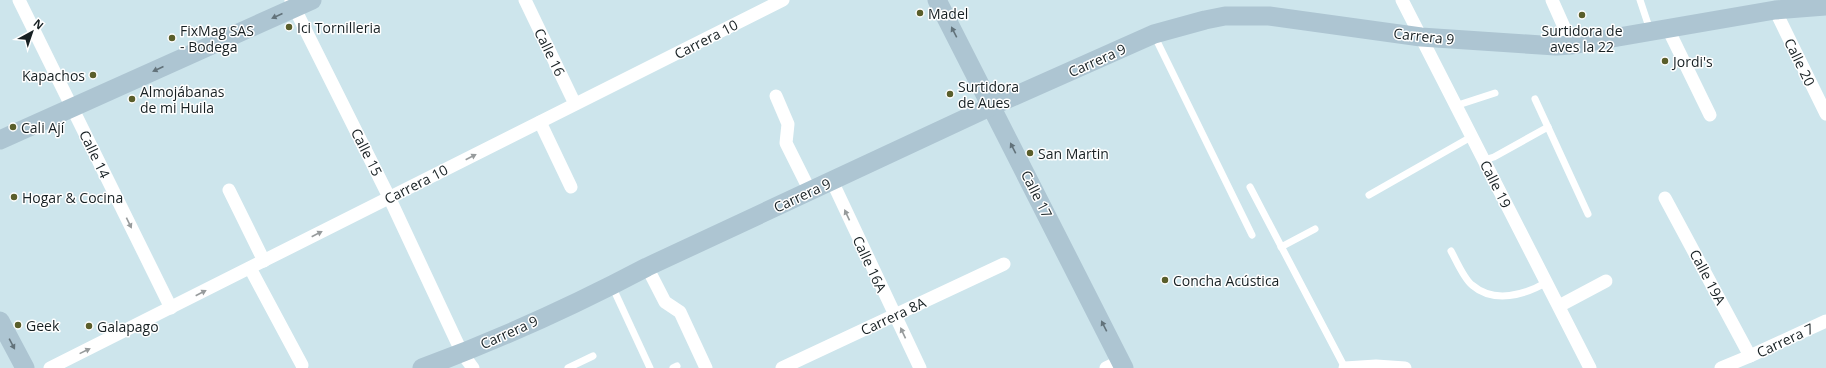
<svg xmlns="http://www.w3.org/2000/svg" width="1826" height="368" font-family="'Open Sans',sans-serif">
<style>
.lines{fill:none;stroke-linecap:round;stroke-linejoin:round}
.lane{stroke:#fff;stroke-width:7}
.street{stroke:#fff;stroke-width:13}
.secondary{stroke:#adc5d2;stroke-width:19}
.oneway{fill:#62727a}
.oneway2{fill:#979b9c}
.poi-dot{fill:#5a5e2b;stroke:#fff;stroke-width:1.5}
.labels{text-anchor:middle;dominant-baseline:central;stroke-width:3;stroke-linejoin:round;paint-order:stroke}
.poi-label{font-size:14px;fill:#172023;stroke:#fff;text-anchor:start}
.street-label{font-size:14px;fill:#172023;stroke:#fff}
</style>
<rect width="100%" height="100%" fill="#cde5ec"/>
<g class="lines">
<g class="lane">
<path d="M1640,0l10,30"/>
<path d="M1154,35l98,200"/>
<path d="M1535,99l53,115"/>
<path d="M1455,106l40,-13"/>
<path d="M1484,160l10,-3 54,-30"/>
<path d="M1250,187l95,181"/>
<path d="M1369,195l102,-58"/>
<path d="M1281,247l34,-18"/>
<path d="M1451,251c5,9 13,28 21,34 22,19 53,10 75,-3"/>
<path d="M612,286l38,82"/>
<path d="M568,368l25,-12"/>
<path d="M673,368l4,-2"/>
</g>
<g class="street">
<path d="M19,0l152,308"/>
<path d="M525,0l50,104"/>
<path d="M1402,0l188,368"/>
<path d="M1552,0l20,45"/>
<path d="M291,1l98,196 73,156 11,15"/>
<path d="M1775,10l51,104"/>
<path d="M1668,29l42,86"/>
<path d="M776,96l12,28 -2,19 24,48"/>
<path d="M540,122l31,65"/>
<path d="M832,181l88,187"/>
<path d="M229,190l35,71"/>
<path d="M1665,198l85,158"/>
<path d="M647,267l18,35 15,10 26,56"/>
<path d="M250,268l52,97"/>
<path d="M1559,306l47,-25"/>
<path d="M50,368l733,-368"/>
<path d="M782,368l222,-104"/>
<path d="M1106,368l15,-7"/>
<path d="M1345,368l31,-2 29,2"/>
<path d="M1721,368l29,-12 76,-35"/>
</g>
<g class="secondary">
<path d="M937,0l187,368"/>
<path d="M0,140l312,-140"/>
<path d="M0,321l25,47"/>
<path d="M422,368c76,-28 153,-63 225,-101l345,-161 162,-72 51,-14 20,-4h44l152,21 135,9 16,-1 203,-35 51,-4"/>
</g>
</g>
<defs><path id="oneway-solid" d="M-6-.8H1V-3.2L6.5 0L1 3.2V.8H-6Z"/></defs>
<g class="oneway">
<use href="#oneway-solid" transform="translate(277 16) rotate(156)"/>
<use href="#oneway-solid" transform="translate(954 32) rotate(-117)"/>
<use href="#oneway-solid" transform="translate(158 69) rotate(156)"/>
<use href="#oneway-solid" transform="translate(1013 148) rotate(-117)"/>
<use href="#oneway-solid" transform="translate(1104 326) rotate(-117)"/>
<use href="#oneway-solid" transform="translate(12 344) rotate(62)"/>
</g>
<g class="oneway2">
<use href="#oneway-solid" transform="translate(471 157) rotate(-27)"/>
<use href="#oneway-solid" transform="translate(847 215) rotate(-115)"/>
<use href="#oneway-solid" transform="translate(129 223) rotate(64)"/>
<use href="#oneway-solid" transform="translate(317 234) rotate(-27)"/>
<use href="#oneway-solid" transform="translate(201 293) rotate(-27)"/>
<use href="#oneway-solid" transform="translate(903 333) rotate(-115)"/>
<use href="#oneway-solid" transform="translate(85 351) rotate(-26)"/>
</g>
<g class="poi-dot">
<circle cx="920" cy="13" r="4"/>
<circle cx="1582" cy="15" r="4"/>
<circle cx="289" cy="27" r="4"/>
<circle cx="172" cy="38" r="4"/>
<circle cx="1665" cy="61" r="4"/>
<circle cx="93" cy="75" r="4"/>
<circle cx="950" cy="94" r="4"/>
<circle cx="132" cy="99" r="4"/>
<circle cx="13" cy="127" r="4"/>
<circle cx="1030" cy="153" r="4"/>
<circle cx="14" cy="197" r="4"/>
<circle cx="1165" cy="280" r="4"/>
<circle cx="18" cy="325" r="4"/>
<circle cx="89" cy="326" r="4"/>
</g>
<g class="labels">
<g class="poi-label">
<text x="928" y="13">Madel</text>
<text x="297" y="27">Ici Tornilleria</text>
<text x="180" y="30">FixMag SAS<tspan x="180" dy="16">- Bodega</tspan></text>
<text x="1582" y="30" text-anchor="middle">Surtidora de<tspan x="1582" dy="16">aves la 22</tspan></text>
<text x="1673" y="61">Jordi's</text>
<text x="85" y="75" text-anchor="end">Kapachos</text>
<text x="958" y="86">Surtidora<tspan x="958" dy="16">de Aues</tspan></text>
<text x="140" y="91">Almojábanas<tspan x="140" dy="16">de mi Huila</tspan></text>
<text x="21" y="127">Cali Ají</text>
<text x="1038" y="153">San Martin</text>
<text x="22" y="197">Hogar &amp; Cocina</text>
<text x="1173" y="280">Concha Acústica</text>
<text x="26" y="325">Geek</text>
<text x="97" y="326">Galapago</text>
</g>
<g class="street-label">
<text transform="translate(1424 36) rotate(6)">Carrera 9</text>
<text transform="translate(706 39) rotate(-27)">Carrera 10</text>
<text transform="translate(550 52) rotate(64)">Calle 16</text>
<text transform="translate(1097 60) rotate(-24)">Carrera 9</text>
<text transform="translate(1800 62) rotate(64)">Calle 20</text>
<text transform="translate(367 152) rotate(63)">Calle 15</text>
<text transform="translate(95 154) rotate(64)">Calle 14</text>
<text transform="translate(416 184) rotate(-27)">Carrera 10</text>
<text transform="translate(1496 184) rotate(63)">Calle 19</text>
<text transform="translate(1037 194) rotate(63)">Calle 17</text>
<text transform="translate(802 195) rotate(-25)">Carrera 9</text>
<text transform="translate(870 264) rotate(65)">Calle 16A</text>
<text transform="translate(1708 277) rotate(62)">Calle 19A</text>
<text transform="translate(893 316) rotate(-25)">Carrera 8A</text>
<text transform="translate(509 332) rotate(-24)">Carrera 9</text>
<text transform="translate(1785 340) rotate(-25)">Carrera 7</text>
</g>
</g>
<g transform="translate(32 32) rotate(40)" stroke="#ffffff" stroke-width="3" paint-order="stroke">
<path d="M0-3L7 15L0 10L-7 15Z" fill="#172023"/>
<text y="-6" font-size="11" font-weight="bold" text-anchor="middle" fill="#172023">N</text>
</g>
</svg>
